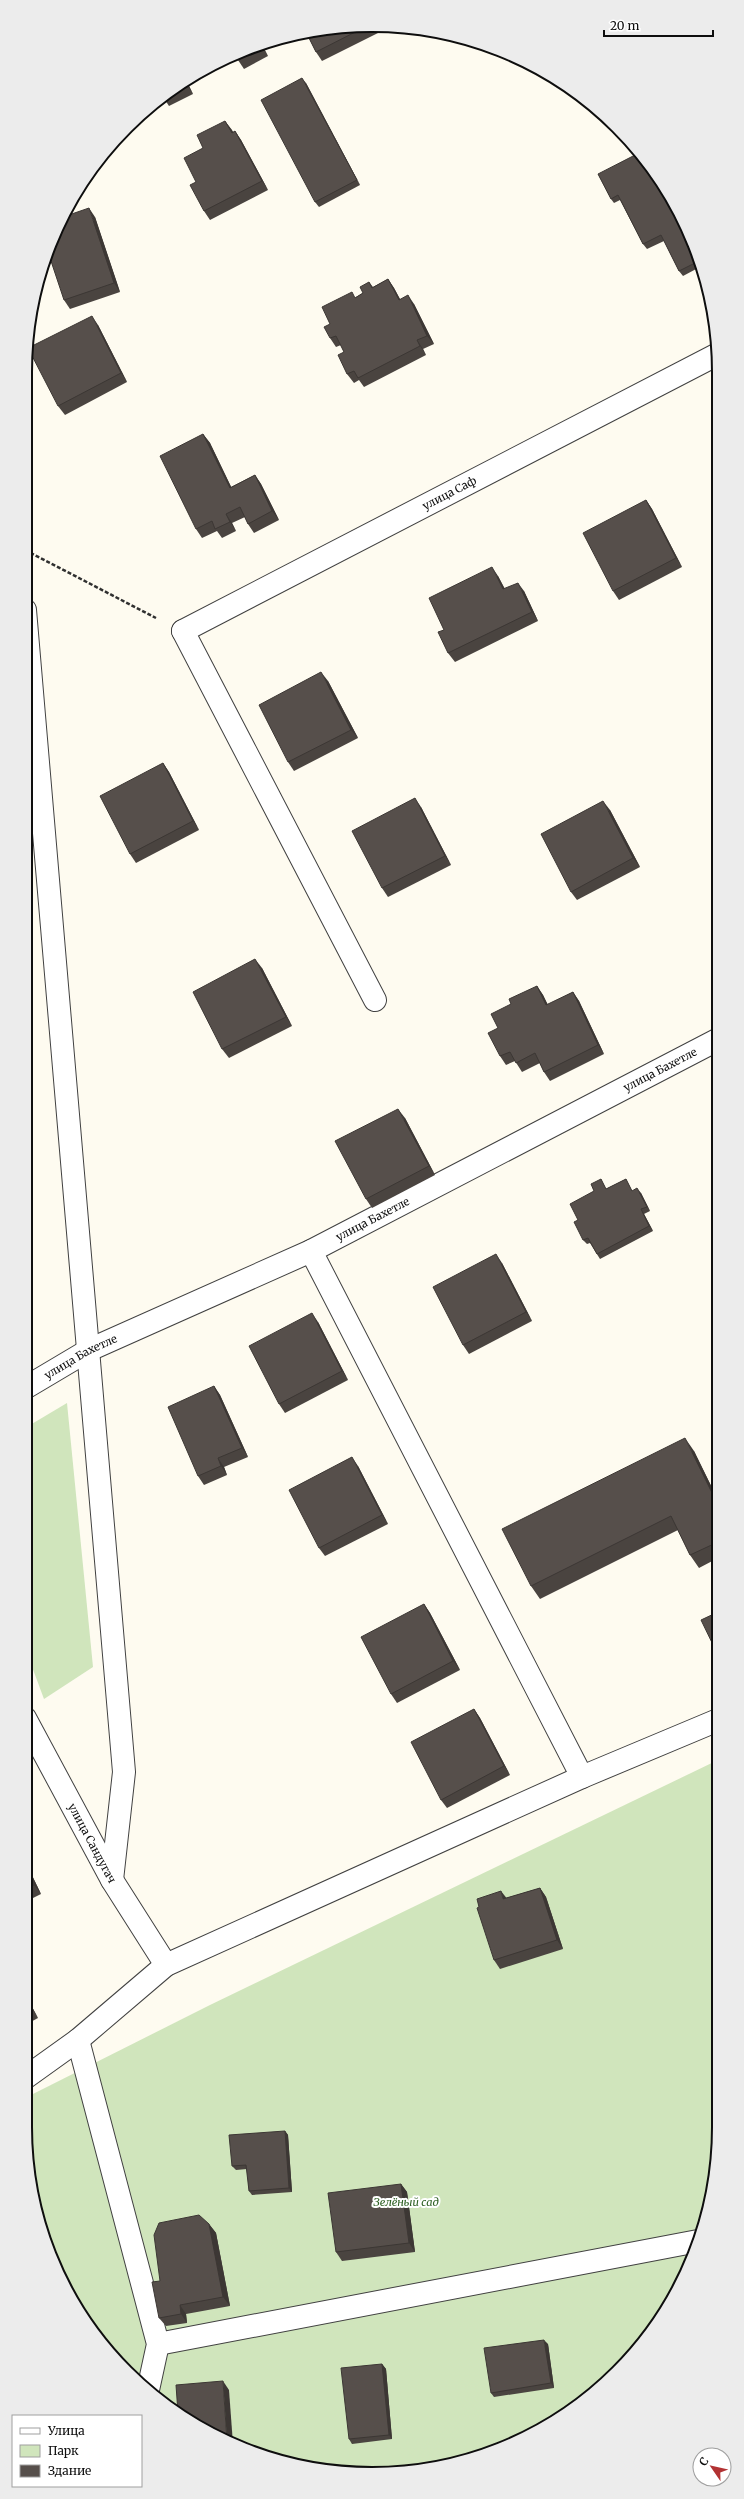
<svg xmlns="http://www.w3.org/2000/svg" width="744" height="2499" font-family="Merriweather,serif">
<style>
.green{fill:#d0e5bc}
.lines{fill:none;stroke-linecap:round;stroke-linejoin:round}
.lane-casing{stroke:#414141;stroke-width:24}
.street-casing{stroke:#414141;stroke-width:24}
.path{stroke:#303030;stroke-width:2.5;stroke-dasharray:4 2;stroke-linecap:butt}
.lane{stroke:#fff;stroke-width:22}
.street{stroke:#fff;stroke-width:22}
.wall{fill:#4a4440}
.shaded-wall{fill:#3c3734}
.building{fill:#564f4b;stroke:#3c3734}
.labels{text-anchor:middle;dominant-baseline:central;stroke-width:4;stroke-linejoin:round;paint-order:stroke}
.street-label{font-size:11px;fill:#0e0e0e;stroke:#fff}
.park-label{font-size:11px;font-style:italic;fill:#2e6023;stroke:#fff}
.rim{fill:none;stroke:#0e0e0e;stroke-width:2}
</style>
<rect width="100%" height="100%" fill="#fefbf0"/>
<g class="green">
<path d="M67,1403l26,264 -49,32 -19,-51v-220z"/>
<path d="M718,1760l1,367 -7,67 -19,66 -32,60 -78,82 -58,36 -63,24 -113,11 -67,-11 -63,-24 -58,-36 -50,-46 -60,-96 -19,-66 -7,-67v-29l185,-93z"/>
</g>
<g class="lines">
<g class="lane-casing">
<g id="lane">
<path d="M183,631l192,369"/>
<path d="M311,1251l271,526"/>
<path d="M78,2040l80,304 -10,46"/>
<path d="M25,2078l53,-38 88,-75 416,-188 136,-57"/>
<path d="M158,2344l540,-103"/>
</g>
</g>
<g class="street-casing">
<g id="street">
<path d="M25,610l99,1162 -12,108"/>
<path id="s1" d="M183,631l533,-276"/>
<path id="s2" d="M25,1388l64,-38 222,-99 406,-211"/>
<path id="s3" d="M25,1718l87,162 54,85"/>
</g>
</g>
<path class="path" d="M25,550l131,68"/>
<use href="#lane" class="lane"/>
<use href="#street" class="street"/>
</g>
<g class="wall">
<path d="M372,25l12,1 2,3 -64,32 -6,-9 -10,-20z"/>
<path d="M262,45l6,11 -24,13 -6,-9z"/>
<path d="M186,80l7,14 -24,12 -6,-9 16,-13z"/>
<path d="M306,83l54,102 -41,22 -4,-5z"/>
<path d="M225,121l8,11 2,-1 6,9 27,50 -58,30 -6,-9 -8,-29 7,-34z"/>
<path d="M598,174l85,45 3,10 -3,1 9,16 6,22 -15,8 -4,-5 -15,-30 -17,8 -4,-5 -23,-44 -6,3 -3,-4z"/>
<path d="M95,217l25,75 -50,17 -6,-9z"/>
<path d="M388,279l6,9 6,11 14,5 20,40 -11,5 3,6 -62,32 -5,-7 -5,3 -7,-9 -3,-22 -3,-7 -5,2 -6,-9 26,-41 7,-4 6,-11 4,5z"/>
<path d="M98,325l29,57 -62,33 -7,-9z"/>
<path d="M203,434l7,9 21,44 24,-12 6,9 18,36 -25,13 -6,-9 -3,-7 -13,6 4,8 -14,7 -5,-7 -15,7 -6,-9z"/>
<path d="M646,500l6,9 30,58 -63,33 -6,-9z"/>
<path d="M498,576l7,13 19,2 14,30 -83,41 -7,-9 -4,-23z"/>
<path d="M328,681l30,57 -64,33 -6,-9z"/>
<path d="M163,763l6,9 30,58 -63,33 -6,-9z"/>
<path d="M421,807l30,58 -63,32 -6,-9z"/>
<path d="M610,810l30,57 -63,33 -6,-8z"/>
<path d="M262,968l30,58 -63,32 -7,-9z"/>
<path d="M537,986l6,9 5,10 25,-13 6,9 25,53 -54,27 -6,-9 -4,-9 -18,9 -7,-11 -9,4 -6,-9 -2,-28 13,-24z"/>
<path d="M405,1118l30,57 -63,33 -6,-9z"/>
<path d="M601,1179l5,10 20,-10 6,12 9,2 9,18 -6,3 9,17 -53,28 -10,-16 -3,1 -4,-4 -5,-20z"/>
<path d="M502,1263l30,58 -63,33 -6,-9z"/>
<path d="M318,1322l30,58 -63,33 -6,-9z"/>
<path d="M214,1386l6,9 28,62 -24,10 3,8 -23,10 -6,-9z"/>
<path d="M694,1451l24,49v58l-19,10 -9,-13 -12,-25 -138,69 -9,-13z"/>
<path d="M358,1466l30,58 -63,32 -6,-8z"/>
<path d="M424,1604l6,9 30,57 -63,33 -6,-9z"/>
<path d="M474,1709l6,9 30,57 -63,33 -6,-8z"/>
<path d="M25,1861l16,33 -16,8z"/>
<path d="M540,1888l6,9 17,52 -63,20 -6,-9 12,-62z"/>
<path d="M25,1994l13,24 -13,7z"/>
<path d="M285,2131l3,4 4,57 -40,3 -3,-4 -2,-22 -11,1 -4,-4z"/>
<path d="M401,2184l6,8 8,60 -73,9 -6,-9z"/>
<path d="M209,2224l7,9 14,73 -44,8 1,9 -21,3 -7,-8 1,-37z"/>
<path d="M548,2344l6,44 -60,9 -3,-4z"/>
<path d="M382,2364l4,5 6,70 -40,5 -3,-5z"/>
</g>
<g class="shaded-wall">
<path d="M261,45h1l6,11 -6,-9z"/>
<path d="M302,78l4,5 54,102 -3,-5z"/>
<path d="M186,80l7,14 -6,-9 -2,-4z"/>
<path d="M225,121l7,9 6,12 -6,-9z"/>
<path d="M235,131l6,9 27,50 -6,-9z"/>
<path d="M89,208l6,9 25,75 -6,-9z"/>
<path d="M680,226l3,4 9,16 1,4z"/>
<path d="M388,279l6,9 11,21 -6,-9z"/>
<path d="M408,295l6,9 20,40 -7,-8z"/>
<path d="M92,316l6,9 29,57 -6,-9z"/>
<path d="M417,340l6,9 3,6 -6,-9z"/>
<path d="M203,434l7,9 26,54 -6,-9z"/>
<path d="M255,475l6,9 18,36 -7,-9z"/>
<path d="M646,500l6,9 30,58 -6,-9z"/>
<path d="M226,514l6,9 4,8 -6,-9z"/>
<path d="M492,567l6,9 11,22 -6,-9z"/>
<path d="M518,583l6,8 14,30 -6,-9z"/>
<path d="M321,672l7,9 30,57 -7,-8z"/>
<path d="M163,763l6,9 30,58 -6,-9z"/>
<path d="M415,798l6,9 30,58 -6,-9z"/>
<path d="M603,801l7,9 30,57 -7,-9z"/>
<path d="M255,959l7,9 30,58 -6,-9z"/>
<path d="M537,986l6,9 9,19 -6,-9z"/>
<path d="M573,992l6,9 25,53 -6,-9z"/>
<path d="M398,1109l7,9 30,57 -6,-9z"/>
<path d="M637,1188l4,5 9,18 -3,-4z"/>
<path d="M641,1209l3,5 9,17 -4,-5z"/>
<path d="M496,1254l6,9 30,58 -6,-9z"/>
<path d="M312,1313l6,9 30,58 -6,-9z"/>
<path d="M214,1386l6,9 28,62 -6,-9z"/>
<path d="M685,1438l9,13 24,49v5z"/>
<path d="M352,1457l6,9 30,58 -6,-9z"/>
<path d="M218,1458l6,9 3,8 -6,-9z"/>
<path d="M424,1604l6,9 30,57 -7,-9z"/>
<path d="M474,1709l6,9 30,57 -6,-9z"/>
<path d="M25,1861l16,33 -7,-9 -9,-20z"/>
<path d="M540,1888l6,9 17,52 -6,-9z"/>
<path d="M501,1891l7,9 -5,-1z"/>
<path d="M25,1994l13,24 -6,-9 -7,-12z"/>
<path d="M285,2131l3,4 4,57 -3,-4z"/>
<path d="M401,2184l6,8 8,60 -6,-9z"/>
<path d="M209,2224l7,9 14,73 -7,-9z"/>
<path d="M180,2305l6,9 1,9 -6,-9z"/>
<path d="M544,2340l4,4 6,44 -3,-5z"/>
<path d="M382,2364l4,5 6,70 -3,-4z"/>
<path d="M223,2381l6,9 4,54 -6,-3z"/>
</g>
<g class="building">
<path d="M369,25l-53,27 -10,-20z"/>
<path d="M261,45l1,2 -24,13 -3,-6 4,-2z"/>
<path d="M302,78l55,102 -42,22 -54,-102z"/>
<path d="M185,81l2,4 -24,12 16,-13z"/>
<path d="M225,121l7,12 3,-2 27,50 -58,30 -14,-26 6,-3 -12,-24 19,-10 -6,-13z"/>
<path d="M637,154l46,65 2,4 -5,3 13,24 4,12 -18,9 -18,-36 -18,9 -25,-49 -7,4 -13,-25z"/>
<path d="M89,208l25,75 -50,17 -16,-48 3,-13 12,-22z"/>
<path d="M388,279l11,21 9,-5 19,41 -10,4 3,6 -62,32 -4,-7 -7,3 -9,-19 6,-3 -8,-16 -6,2 -6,-11 6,-3 -8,-17 30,-15 3,6 8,-5 -3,-6 9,-5 3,6z"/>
<path d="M92,316l29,57 -63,33 -30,-58z"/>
<path d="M203,434l27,54 25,-13 17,36 -24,13 -8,-17 -14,7 4,8 -15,7 -3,-8 -16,8 -36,-73z"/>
<path d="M646,500l30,58 -63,33 -30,-58z"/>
<path d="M492,567l11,22 15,-6 14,29 -84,41 -10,-21 6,-2 -15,-32z"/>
<path d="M321,672l30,58 -63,32 -29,-57z"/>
<path d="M163,763l30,58 -63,33 -30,-58z"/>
<path d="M415,798l30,58 -63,32 -30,-57z"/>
<path d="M603,801l30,57 -62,34 -30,-58z"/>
<path d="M255,959l31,58 -64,32 -29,-57z"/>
<path d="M537,986l9,19 27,-13 25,53 -54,27 -9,-19 -19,10 -6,-11 -10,4 -12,-23 10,-5 -7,-14 20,-10 -2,-5z"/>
<path d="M398,1109l31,57 -63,33 -31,-58z"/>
<path d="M717,1127v6l-2,-5z"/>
<path d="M601,1179l5,10 20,-10 6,12 5,-3 10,19 -6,2 8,17 -52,28 -9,-16 -5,2 -9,-18 4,-2 -8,-16 24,-13 -3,-7z"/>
<path d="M496,1254l30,58 -63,33 -30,-58z"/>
<path d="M312,1313l30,58 -63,33 -30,-58z"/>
<path d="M214,1386l28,62 -24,10 3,8 -23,10 -30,-69z"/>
<path d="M685,1438l33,67v37l-28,13 -19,-39 -140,70 -29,-57z"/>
<path d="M352,1457l30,58 -63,33 -30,-58z"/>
<path d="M424,1604l29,57 -62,33 -30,-57z"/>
<path d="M718,1612v43l-17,-35z"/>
<path d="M474,1709l30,57 -63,34 -30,-58z"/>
<path d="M25,1865l9,20 -9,4z"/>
<path d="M540,1888l17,52 -63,20 -17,-52 2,-1 -2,-8 24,-8 2,8z"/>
<path d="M25,1997l7,12 -7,3z"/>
<path d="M285,2131l4,57 -40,3 -3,-26 -14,1 -3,-31z"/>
<path d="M401,2184l8,59 -73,9 -8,-59z"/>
<path d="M199,2215l10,9 14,73 -43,8 1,9 -22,4 -7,-36 8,-1 -6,-46 5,-12z"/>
<path d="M544,2340l7,43 -60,10 -7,-45z"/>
<path d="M382,2364l7,71 -40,4 -8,-71z"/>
<path d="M223,2381l4,60 -8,-3 -41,-25 -2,-28z"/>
</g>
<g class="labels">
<g class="street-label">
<text stroke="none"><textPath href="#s1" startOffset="300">улица Саф</textPath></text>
<text stroke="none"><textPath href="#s2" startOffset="711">улица Бахетле</textPath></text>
<text stroke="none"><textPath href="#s2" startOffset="387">улица Бахетле</textPath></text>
<text stroke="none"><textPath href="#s2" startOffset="64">улица Бахетле</textPath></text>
<text stroke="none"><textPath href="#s3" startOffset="142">улица Сандугач</textPath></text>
</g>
<g class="park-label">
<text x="406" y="2202">Зелёный сад</text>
</g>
</g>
<path d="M0 0H744V2499H0ZM372 32H372A340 340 0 0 1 712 372V2127A340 340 0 0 1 372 2467H372A340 340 0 0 1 32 2127V372A340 340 0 0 1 372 32Z" fill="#ececec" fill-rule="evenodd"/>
<path class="rim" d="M372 32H372A340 340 0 0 1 712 372V2127A340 340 0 0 1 372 2467H372A340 340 0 0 1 32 2127V372A340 340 0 0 1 372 32Z"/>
<rect x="12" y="2415" width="130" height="72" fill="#ffffff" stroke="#9f9f9f"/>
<rect x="20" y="2428" width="20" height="6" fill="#ffffff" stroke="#9f9f9f"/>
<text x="48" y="2435" font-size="12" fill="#0e0e0e">Улица</text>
<rect x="20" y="2445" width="20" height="12" fill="#d0e5bc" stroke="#9f9f9f"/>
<text x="48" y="2455" font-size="12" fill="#0e0e0e">Парк</text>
<rect x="20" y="2465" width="20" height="12" fill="#564f4b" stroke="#9f9f9f"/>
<text x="48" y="2475" font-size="12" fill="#0e0e0e">Здание</text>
<g transform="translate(712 2467) rotate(304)"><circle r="19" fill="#ffffff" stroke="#9f9f9f"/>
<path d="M0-3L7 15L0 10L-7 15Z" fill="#b23233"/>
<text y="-6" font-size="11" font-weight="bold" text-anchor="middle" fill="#0e0e0e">С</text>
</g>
<path d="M604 30v6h109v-6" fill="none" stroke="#0e0e0e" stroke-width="2"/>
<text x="610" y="30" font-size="12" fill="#0e0e0e" stroke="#ffffff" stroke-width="3" paint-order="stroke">20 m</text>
</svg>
